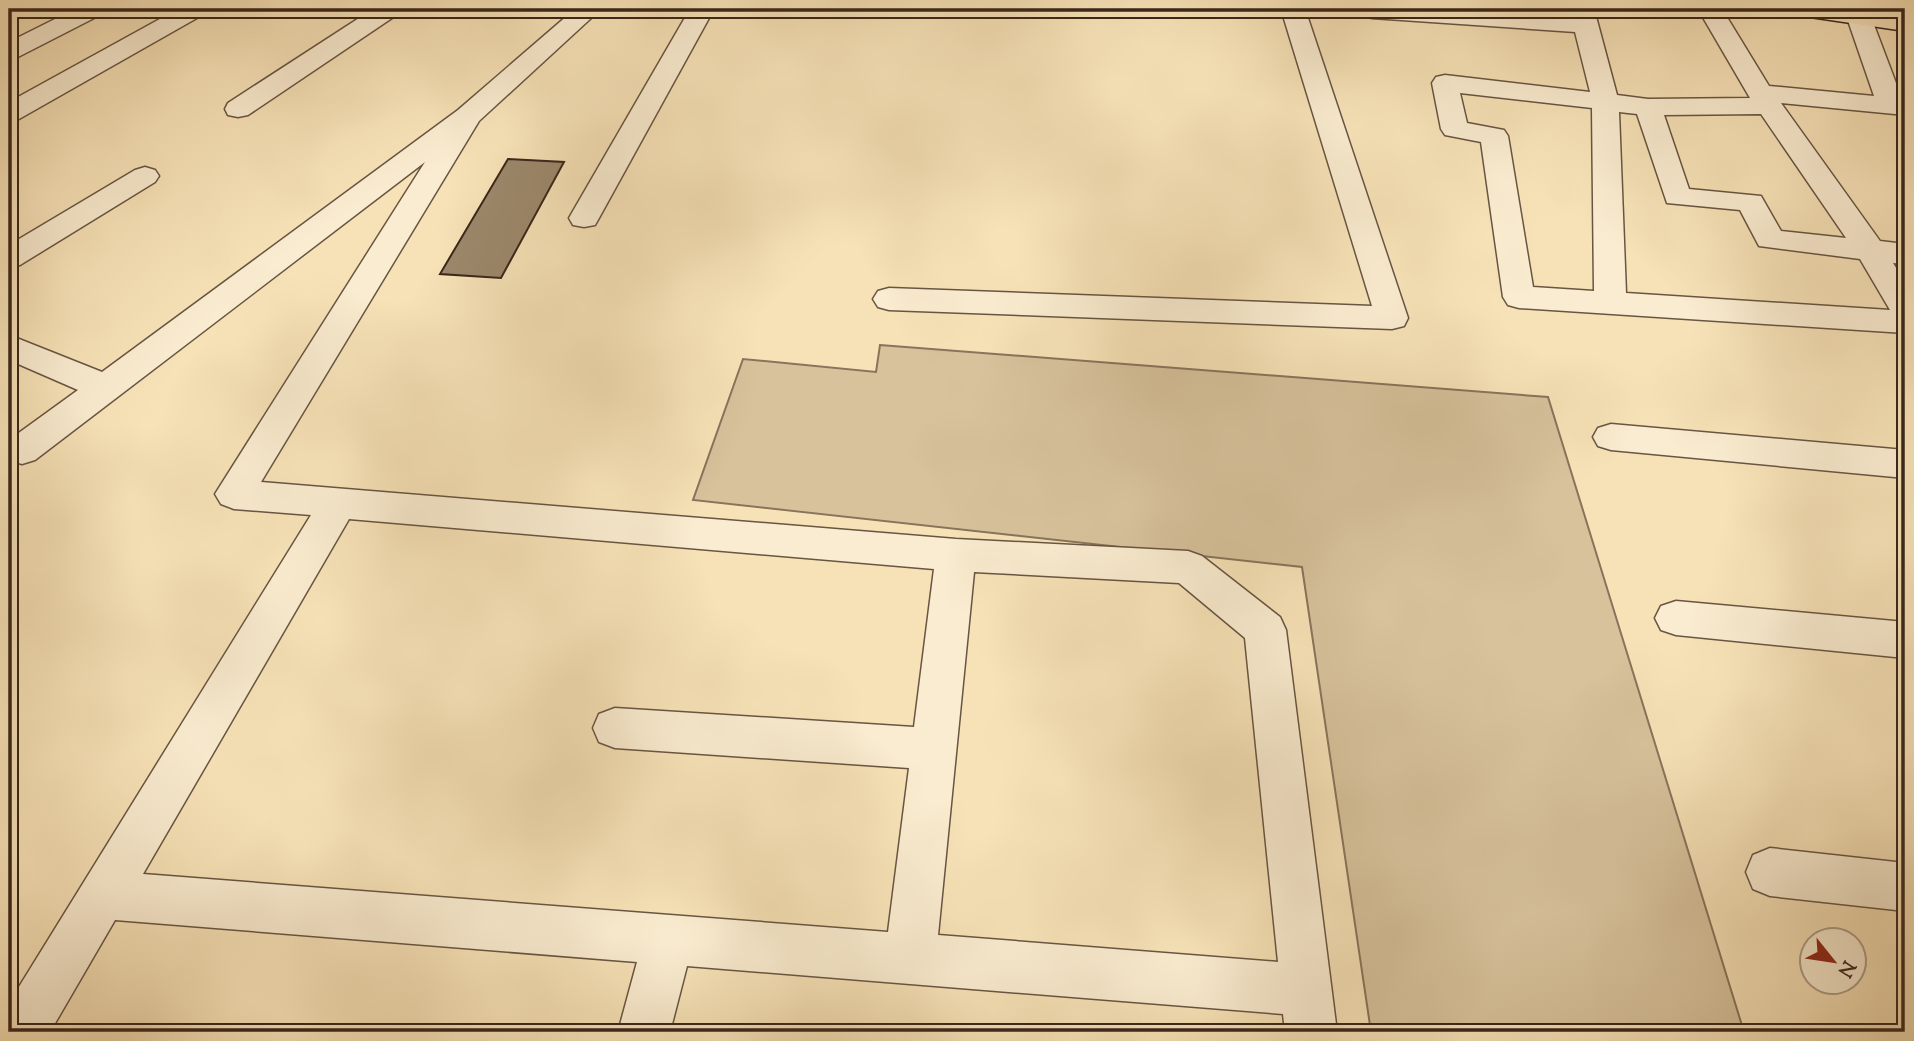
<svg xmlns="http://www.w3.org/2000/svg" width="1914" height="1041" font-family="'Sorts Mill Goudy',serif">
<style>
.green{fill:#d7c29c;stroke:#88745c;stroke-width:2}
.building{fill:#9c886c;stroke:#39261b;stroke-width:2}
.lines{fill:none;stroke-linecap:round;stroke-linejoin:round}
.minor-casing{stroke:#685542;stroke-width:3}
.major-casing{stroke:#39261b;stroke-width:3}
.minor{fill:#faecd0;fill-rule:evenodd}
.major{fill:#f7e2b7;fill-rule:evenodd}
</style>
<rect width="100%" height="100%" fill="#f7e2b7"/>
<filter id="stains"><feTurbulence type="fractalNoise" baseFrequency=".00286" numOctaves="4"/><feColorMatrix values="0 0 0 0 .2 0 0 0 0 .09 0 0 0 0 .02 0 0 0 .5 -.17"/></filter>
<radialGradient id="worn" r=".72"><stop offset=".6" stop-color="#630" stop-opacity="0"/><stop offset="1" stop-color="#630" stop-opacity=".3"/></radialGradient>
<path class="green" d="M880,345l668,52 196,635h-373l-69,-465 -609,-67 50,-141 133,13z"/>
<path class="building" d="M508,159l56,3 -63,116 -61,-4z"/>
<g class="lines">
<g class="minor-casing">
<g id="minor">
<path d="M75,9h30l-3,5 -84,43 -9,3v-18z"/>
<path d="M178,9h29l-3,5 -185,105 -10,2v-19z"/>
<path d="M373,9h28l-3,5 -150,101 -10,2 -10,-2 -3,-6 3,-6z"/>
<path d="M575,9h26l-122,112 -218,361 695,57 232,12 14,5 78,61 6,13 51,402h-52l-2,-18 -596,-48 -17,66h-52l19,-70 -522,-42 -65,112h-41v-29l302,-488 -77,-6 -13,-5 -6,-10 210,-332 -390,298 -13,4 -13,-4v-20l69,-50 -69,-30v-25l93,37 356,-262zM349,519l585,50 -20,158 -299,-19 -16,6 -6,14 6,14 16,6 294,20 -21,164 -745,-58zM974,572l205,11 66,55 33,324 -340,-27z"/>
<path d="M690,9h24l-115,209 -4,7 -11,2 -11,-2 -4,-7z"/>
<path d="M1281,9h24l103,309 -4,8 -12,3 -503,-19 -11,-3 -5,-8 5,-8 11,-3 483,18z"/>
<path d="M1361,9h89l122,8 -2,-8h24l23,86 31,4 102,-1 -52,-89h24l47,77 105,10 -30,-87h24l34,90h3v16l-124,-12 99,138 25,3v20l-12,-1 12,19v51l-386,-25 -11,-3 -5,-8 -22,-155 -36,-7 -4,-6 -9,-46 4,-6 9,-2 145,17 -15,-60 -203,-14 -9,-2zM1460,93l132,15 2,183 -61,-4 -25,-151 -4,-6 -37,-7zM1619,112l18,2 30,89 73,7 19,36 101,13 30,51 -264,-17zM1761,114l85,124 -65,-7 -20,-35 -72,-7 -25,-74z"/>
<path d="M145,167l10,3 4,6 -4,6 -135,83 -11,3v-23l126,-75z"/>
<path d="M1611,424l294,26v28l-294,-28 -13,-4 -5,-9 5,-9z"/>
<path d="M1676,601l229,21v36l-229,-23 -15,-5 -6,-12 6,-12z"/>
<path d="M1770,848l135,15v48l-135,-15 -17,-7 -7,-17 7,-17z"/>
</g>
</g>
<g class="major-casing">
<path id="major" d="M1791,9h60l54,8v14l-102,-15 -9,-2z"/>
</g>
<use href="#minor" class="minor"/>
<use href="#major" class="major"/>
</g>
<rect width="1914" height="1041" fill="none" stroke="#f7e2b7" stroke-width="35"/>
<rect x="10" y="10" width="1893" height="1020" fill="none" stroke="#39261b" stroke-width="3.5"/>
<rect x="18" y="18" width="1879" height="1006" fill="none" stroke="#39261b" stroke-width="2"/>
<g transform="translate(1833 961) rotate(120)"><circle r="33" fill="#faecd0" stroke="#ad9d88" stroke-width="2"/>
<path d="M0-5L12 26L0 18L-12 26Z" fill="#8f2418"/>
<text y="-10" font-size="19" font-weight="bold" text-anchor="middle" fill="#39261b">N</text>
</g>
<rect width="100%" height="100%" filter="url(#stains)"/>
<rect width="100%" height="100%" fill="url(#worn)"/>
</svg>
